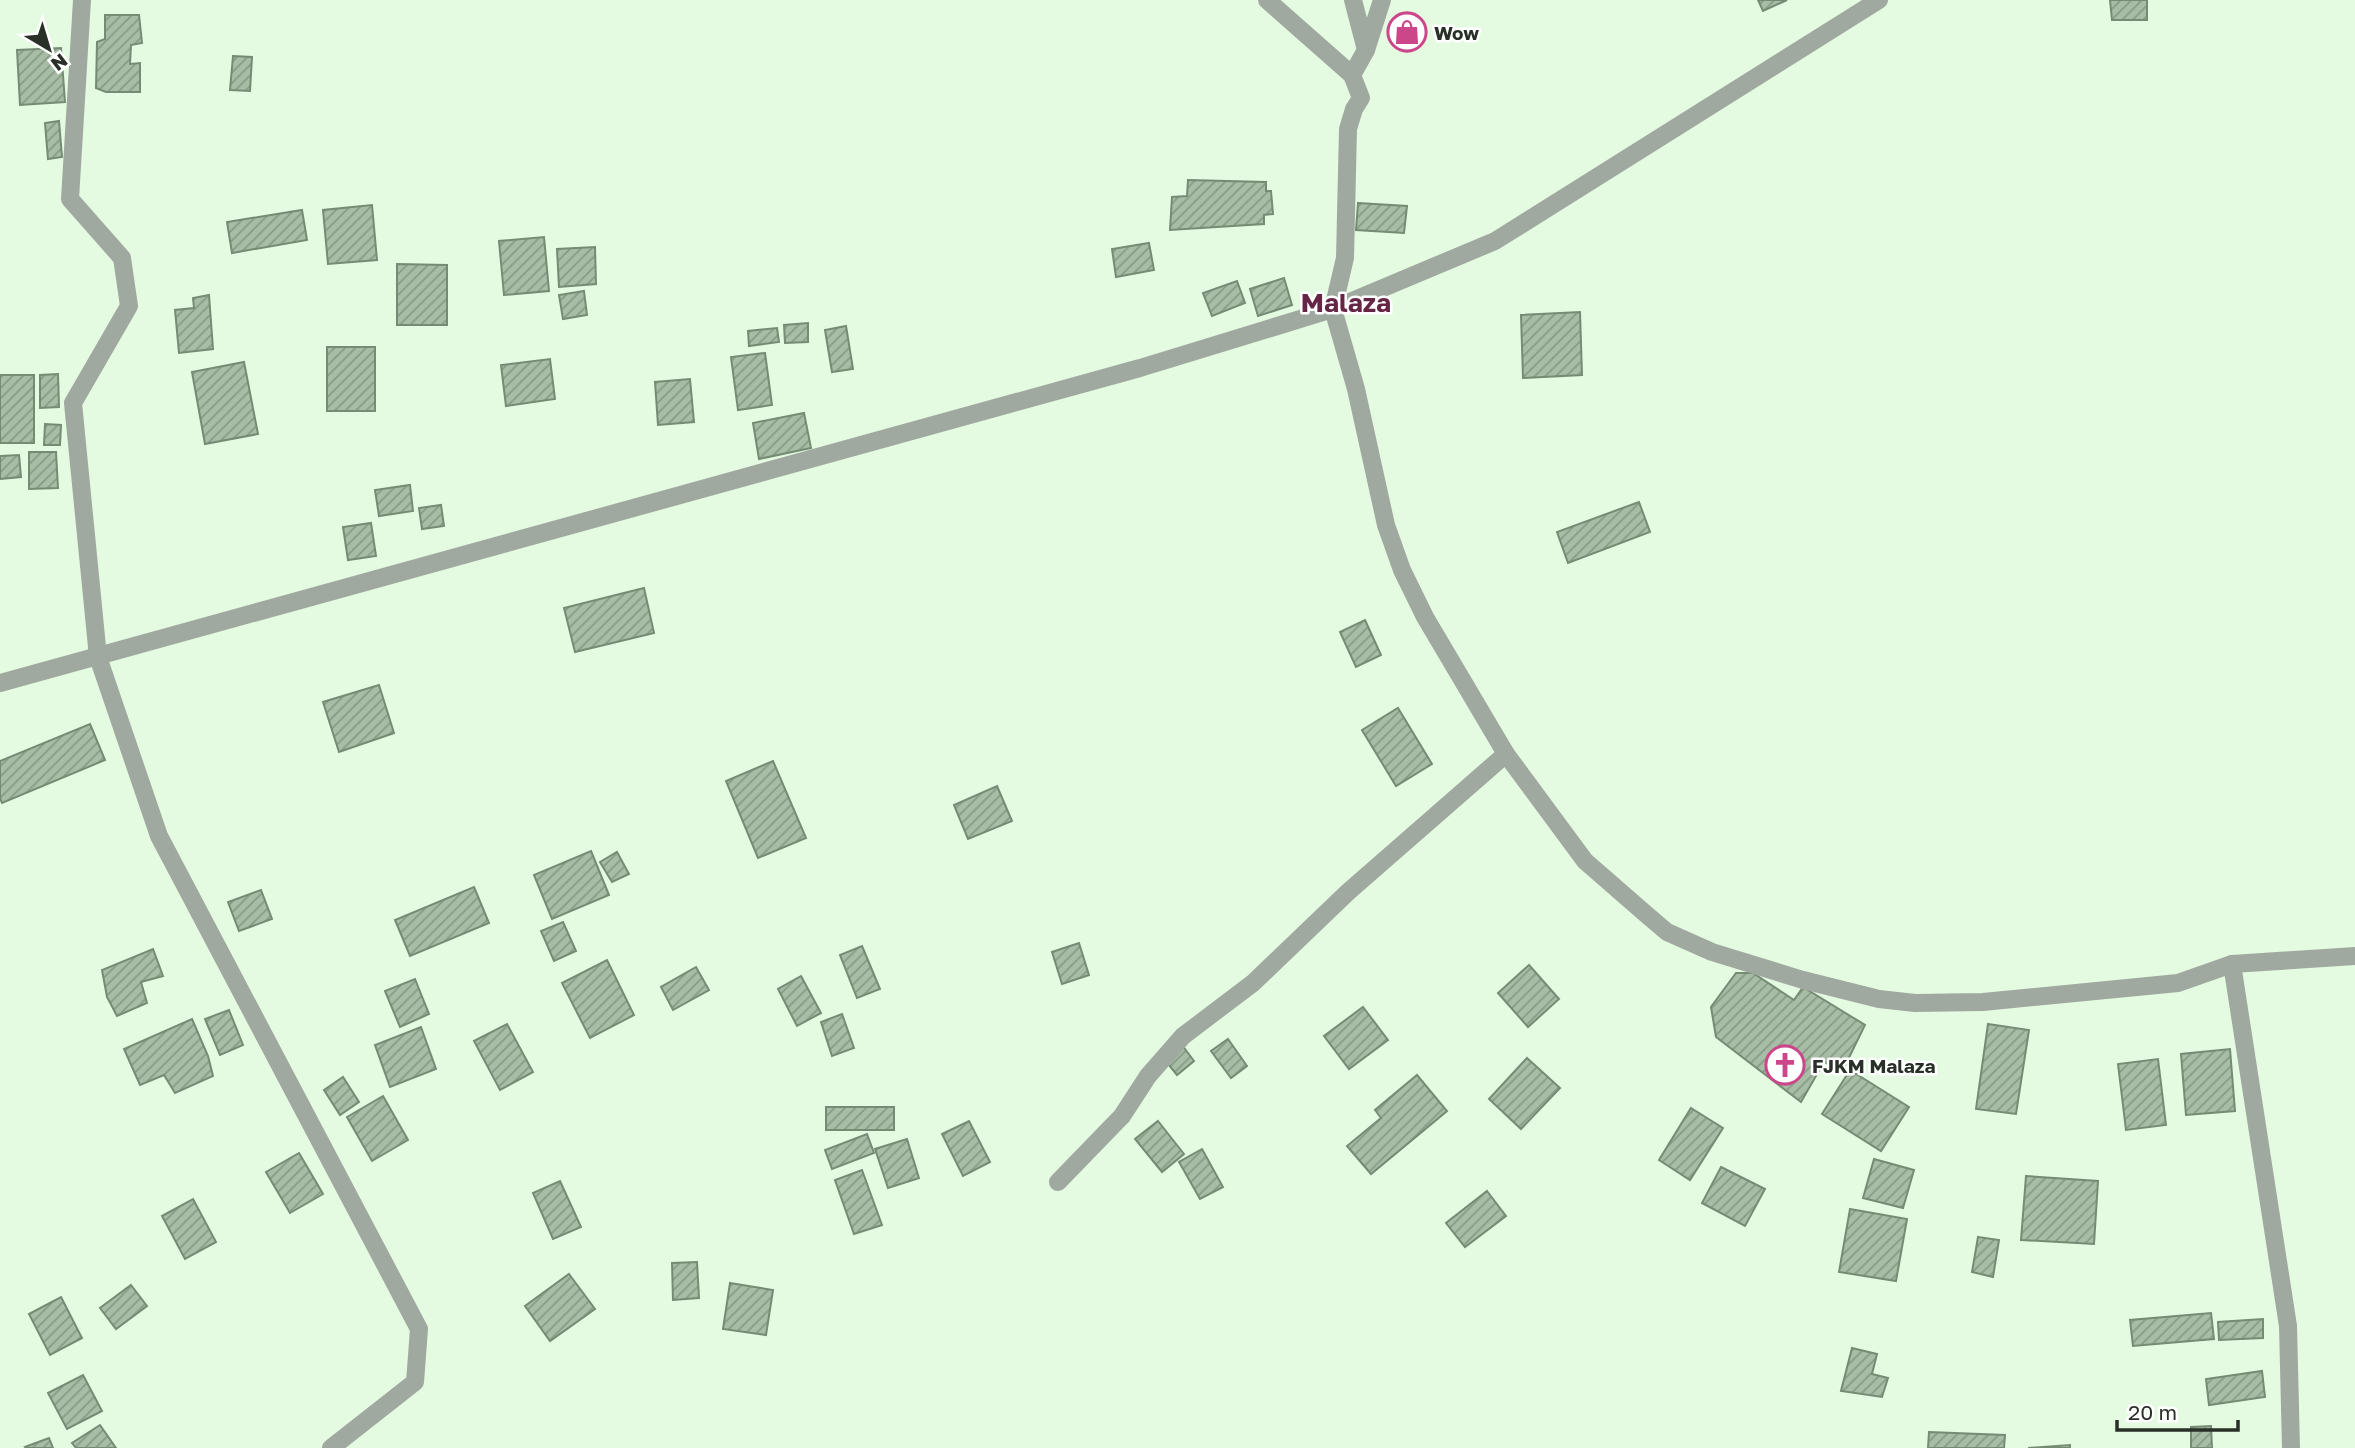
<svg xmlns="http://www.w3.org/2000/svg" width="2355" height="1448" font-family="'Golos Text',sans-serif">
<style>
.building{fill:url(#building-hatch);stroke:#768b74;stroke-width:2}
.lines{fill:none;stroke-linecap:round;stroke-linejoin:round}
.street{stroke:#a0a99f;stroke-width:18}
.labels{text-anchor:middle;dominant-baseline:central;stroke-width:5;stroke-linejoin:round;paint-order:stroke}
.poi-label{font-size:19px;font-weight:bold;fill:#283027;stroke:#fff;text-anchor:start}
.district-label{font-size:26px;font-weight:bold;fill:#652544;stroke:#fff}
</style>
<defs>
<pattern id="building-hatch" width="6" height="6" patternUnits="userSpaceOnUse" patternTransform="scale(1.75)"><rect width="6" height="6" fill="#a7bda5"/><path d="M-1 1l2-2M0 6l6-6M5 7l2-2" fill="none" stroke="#889a86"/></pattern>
</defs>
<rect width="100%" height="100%" fill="#e4fbe2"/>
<g class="building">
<path d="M1758,0h29l-24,11z"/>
<path d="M2110,0h37v20h-35z"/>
<path d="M105,15h34l3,28 -11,2 -1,19 10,-1v29h-34l-10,-4 1,-46 8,-3z"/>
<path d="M61,48l4,54 -45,3 -3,-55z"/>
<path d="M233,56l19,1 -2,34 -20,-1z"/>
<path d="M59,121l3,36 -14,2 -3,-36z"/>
<path d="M1188,180l78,2v9h5l2,23 -9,1v9l-94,6 2,-33 15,-1z"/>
<path d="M1358,203l49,3 -3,27 -48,-3z"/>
<path d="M372,205l5,55 -49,4 -5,-54z"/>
<path d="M302,210l5,30 -75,13 -5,-31z"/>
<path d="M544,237l5,54 -45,4 -5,-54z"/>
<path d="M1149,243l5,27 -38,7 -4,-28z"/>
<path d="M595,247l1,37 -37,3 -2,-38z"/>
<path d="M397,264l50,1v60h-50z"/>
<path d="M1284,278l8,27 -34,11 -8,-27z"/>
<path d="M1237,281l8,22 -33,13 -9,-23z"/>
<path d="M584,291l3,24 -24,4 -4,-24z"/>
<path d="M209,295l4,54 -34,4 -4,-43 19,-2 -1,-10z"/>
<path d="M1580,312l2,63 -59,3 -2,-63z"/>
<path d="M808,323v19l-23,1 -1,-18z"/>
<path d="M846,326l7,43 -21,3 -7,-42z"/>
<path d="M777,328l2,14 -30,4 -1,-15z"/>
<rect x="327" y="347" width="48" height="64"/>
<path d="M765,353l7,52 -34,5 -7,-53z"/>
<path d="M550,359l5,40 -49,7 -5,-41z"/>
<path d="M244,362l14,72 -53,10 -13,-72z"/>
<path d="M58,374l1,33 -19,1v-33z"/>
<rect x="0" y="375" width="34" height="68"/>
<path d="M690,379l4,43 -36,3 -3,-43z"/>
<path d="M804,413l7,35 -52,11 -6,-36z"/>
<path d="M45,424l16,1 -1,20h-16z"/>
<path d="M29,452h27l2,36 -29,1z"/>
<path d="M19,455l2,22 -21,2v-23z"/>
<path d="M410,485l3,26 -34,5 -4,-26z"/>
<path d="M1639,502l11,30 -82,31 -11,-31z"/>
<path d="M441,505l3,21 -22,3 -3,-21z"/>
<path d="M371,523l5,33 -28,4 -5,-33z"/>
<path d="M644,588l10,45 -79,19 -11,-44z"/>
<path d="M1365,620l16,35 -25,12 -16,-35z"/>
<path d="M379,685l15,48 -55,19 -16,-50z"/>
<path d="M1398,708l34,56 -36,22 -34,-56z"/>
<path d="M90,724l15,36 -103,43 -2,-5v-37z"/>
<path d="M773,761l33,77 -48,20 -32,-77z"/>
<path d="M997,786l15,35 -44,18 -14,-34z"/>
<path d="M591,851l18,44 -57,24 -18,-44z"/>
<path d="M617,852l12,22 -17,8 -12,-20z"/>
<path d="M474,887l15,36 -79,33 -15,-36z"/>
<path d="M261,890l11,29 -33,12 -11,-29z"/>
<path d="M563,922l13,29 -22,10 -13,-30z"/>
<path d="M1079,943l10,32 -27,9 -10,-32z"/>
<path d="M862,946l18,43 -23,9 -17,-43z"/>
<path d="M153,949l10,27 -22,6 6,21 -30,13 -10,-19 -5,-27z"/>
<path d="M607,960l27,55 -44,23 -28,-55z"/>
<path d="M1529,965l30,34 -31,28 -30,-34z"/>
<path d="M696,967l13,23 -36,20 -12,-23z"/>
<path d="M1736,973h17l41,27 9,-13 62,38 -23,47 -18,-10 -23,40 -85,-65 -5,-30z"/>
<path d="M801,976l20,37 -24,13 -19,-37z"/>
<path d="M415,979l14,35 -29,13 -15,-36z"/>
<path d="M1363,1007l25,33 -39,29 -25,-33z"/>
<path d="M229,1010l14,35 -23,10 -15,-36z"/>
<path d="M842,1014l12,34 -22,8 -11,-34z"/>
<path d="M192,1019l16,37 5,20 -38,17 -11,-18 -24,10 -16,-36z"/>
<path d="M507,1024l26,48 -33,18 -26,-49z"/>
<path d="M1988,1024l41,6 -13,84 -40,-5z"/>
<path d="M421,1027l15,42 -46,18 -15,-42z"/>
<path d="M1228,1039l19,27 -16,12 -20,-27z"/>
<path d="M1182,1045l12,16 -17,14 -13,-16z"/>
<path d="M2230,1049l5,62 -49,4 -5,-61z"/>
<path d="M1527,1058l33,30 -39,41 -32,-30z"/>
<path d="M2158,1059l8,66 -40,5 -8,-66z"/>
<path d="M1850,1070l59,37 -28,44 -59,-37z"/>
<path d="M1417,1075l30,36 -76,63 -24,-28 34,-28 -6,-8z"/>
<path d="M343,1077l16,25 -19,13 -16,-25z"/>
<path d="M383,1096l25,44 -36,21 -25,-44z"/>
<rect x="826" y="1107" width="68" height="23"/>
<path d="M1691,1108l32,20 -33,52 -31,-20z"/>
<path d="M969,1121l21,41 -27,14 -21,-42z"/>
<path d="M1158,1121l26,33 -22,18 -27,-33z"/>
<path d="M867,1134l7,19 -42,16 -7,-19z"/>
<path d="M907,1139l12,39 -31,10 -13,-39z"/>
<path d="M1202,1149l21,38 -23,12 -21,-37z"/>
<path d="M299,1153l24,41 -33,19 -24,-41z"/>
<path d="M1874,1159l40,11 -11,38 -40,-10z"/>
<path d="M1721,1167l44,22 -20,37 -43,-23z"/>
<path d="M862,1170l20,55 -28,9 -19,-54z"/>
<path d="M2026,1176l72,5 -4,63 -73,-4z"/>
<path d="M560,1181l21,46 -28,12 -20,-46z"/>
<path d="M1487,1191l19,25 -41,31 -19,-24z"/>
<path d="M193,1199l23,43 -31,17 -23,-43z"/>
<path d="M1850,1209l57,10 -11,62 -57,-9z"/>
<path d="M1978,1237l21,3 -6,37 -21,-5z"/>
<path d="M697,1262l2,36 -26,2 -1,-37z"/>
<path d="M569,1274l26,35 -45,32 -25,-35z"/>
<path d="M730,1283l43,7 -7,45 -43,-6z"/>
<path d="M131,1285l16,21 -31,23 -16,-21z"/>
<path d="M61,1297l21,41 -32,17 -21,-41z"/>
<path d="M2211,1313l3,26 -81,7 -3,-26z"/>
<path d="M2263,1319v19l-44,2 -1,-18z"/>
<path d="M1852,1348l25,6 -5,20 16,4 -6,19 -41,-6z"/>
<path d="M2262,1371l3,26 -56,8 -3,-26z"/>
<path d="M83,1375l19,36 -35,18 -19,-36z"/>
<path d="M100,1425l16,23h-40l-4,-5z"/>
<path d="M2211,1426l1,22h-21v-21z"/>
<path d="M1929,1432l76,3 -1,13h-76z"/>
<path d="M49,1438l4,10h-27l-1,-1z"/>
<path d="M2070,1445v3h-42z"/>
</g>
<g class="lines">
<g class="street">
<path d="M82,0l-12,199 52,59 7,48 -56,97 25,254 61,179 260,493 -4,53 -84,66"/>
<path d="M1267,0l85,75 9,23 -7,11 -6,20 -3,129 -12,51 23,80 30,136 16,45 23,47 81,137 79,107 62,54 20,17 45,20 91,28 76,19 36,4 68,-1 195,-19 54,-19 123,-8"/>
<path d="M1353,0l13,50"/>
<path d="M1352,75l14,-25 16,-50"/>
<path d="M0,683l1140,-315 193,-59 162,-68 384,-241"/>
<path d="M2232,964l56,362 3,122"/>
<path d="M1058,1182l64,-66 26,-40 35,-40 70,-53 95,-91 158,-138"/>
</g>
</g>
<defs>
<g id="shop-ring" transform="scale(2.0125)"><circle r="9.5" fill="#fff" stroke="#cc478a" stroke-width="1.5"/><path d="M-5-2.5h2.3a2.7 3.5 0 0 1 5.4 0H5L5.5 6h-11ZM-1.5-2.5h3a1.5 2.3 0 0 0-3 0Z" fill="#cc478a"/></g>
<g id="church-ring" transform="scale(2.0125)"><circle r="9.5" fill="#fff" stroke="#cc478a" stroke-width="1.5"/><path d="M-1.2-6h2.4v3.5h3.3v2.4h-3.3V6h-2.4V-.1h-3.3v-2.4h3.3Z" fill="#cc478a"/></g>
</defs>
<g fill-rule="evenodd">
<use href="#shop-ring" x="1407" y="32"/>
<use href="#church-ring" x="1785" y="1065"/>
</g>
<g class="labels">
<g class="poi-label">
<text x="1434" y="32">Wow</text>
<text x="1812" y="1065">FJKM Malaza</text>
</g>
<g class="district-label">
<text x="1346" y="302">Malaza</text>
</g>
</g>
<g transform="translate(49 49) rotate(142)" stroke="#ffffff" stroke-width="5" paint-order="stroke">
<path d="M0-5L12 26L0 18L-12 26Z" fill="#283027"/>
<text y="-10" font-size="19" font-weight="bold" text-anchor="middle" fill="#283027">N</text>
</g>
<path d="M2117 1420v10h121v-10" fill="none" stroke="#283027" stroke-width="3.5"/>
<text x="2128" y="1420" font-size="21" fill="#283027" stroke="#ffffff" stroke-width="5" paint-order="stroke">20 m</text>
</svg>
